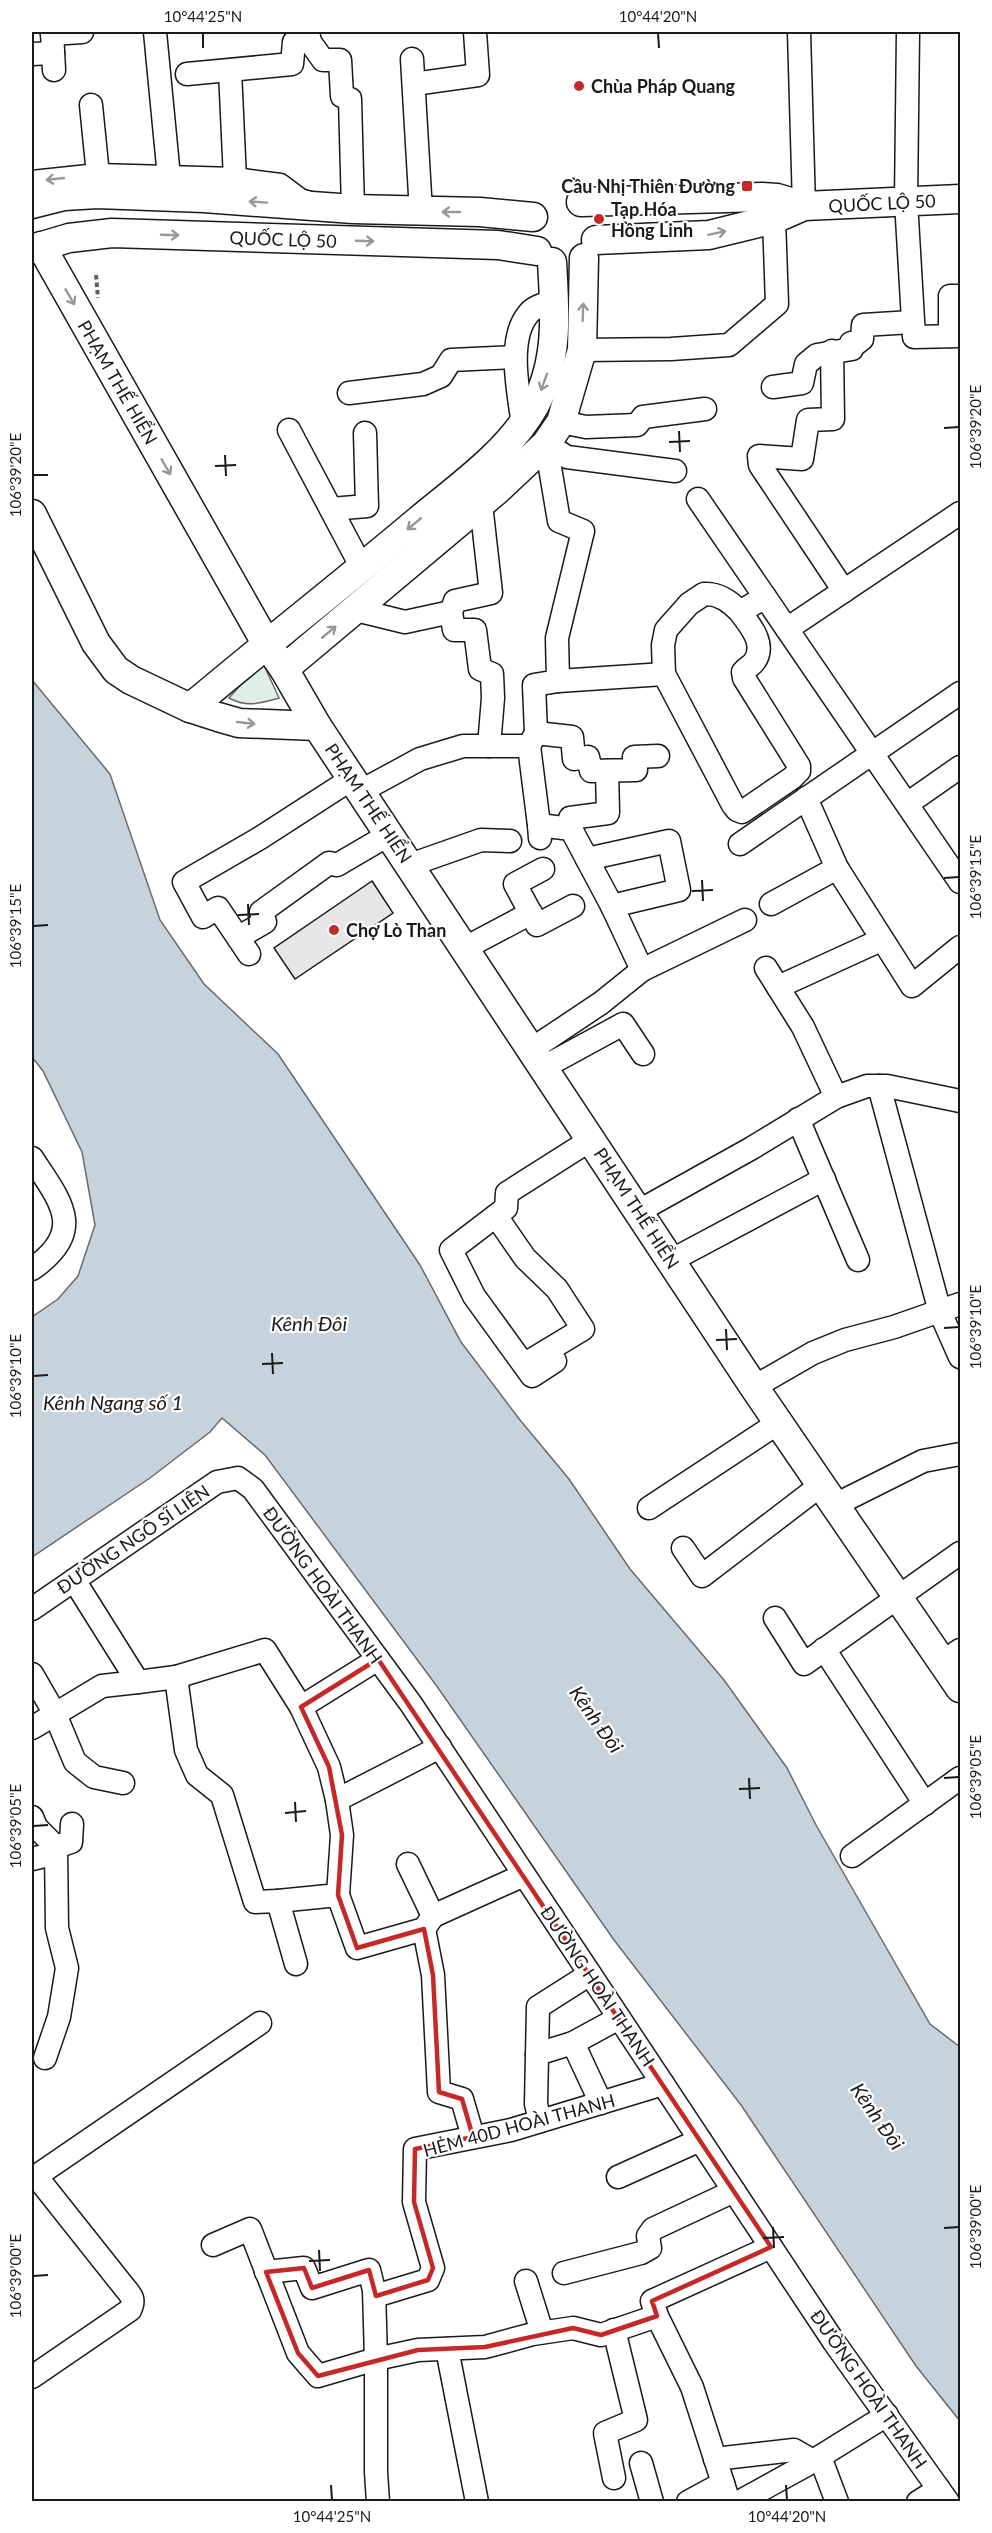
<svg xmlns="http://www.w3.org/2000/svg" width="992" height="2533" font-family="Lato,sans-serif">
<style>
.green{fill:#e0efe3;stroke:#6a6a6a;stroke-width:1.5}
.water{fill:#c6d2dc;stroke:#6a6a6a;stroke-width:1.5}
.building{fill:#e6e6e6;stroke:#1a1a1a;stroke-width:1.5}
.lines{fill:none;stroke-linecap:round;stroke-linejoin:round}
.minor-casing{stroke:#1a1a1a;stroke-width:25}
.major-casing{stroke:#1a1a1a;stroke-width:31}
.path{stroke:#5f5f5f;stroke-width:4;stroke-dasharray:4.5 3;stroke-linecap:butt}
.minor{stroke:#fff;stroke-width:22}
.major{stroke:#fff;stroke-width:28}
.oneway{stroke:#989898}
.marked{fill:none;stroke:#c62828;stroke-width:4.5;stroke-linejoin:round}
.ticks{fill:none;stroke:#1a1a1a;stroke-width:2}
.poi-dot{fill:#c62828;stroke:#fff;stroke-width:2}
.labels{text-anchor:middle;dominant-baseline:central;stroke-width:4.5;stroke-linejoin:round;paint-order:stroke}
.poi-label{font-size:18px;font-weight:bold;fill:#1a1a1a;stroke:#fff;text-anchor:start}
.street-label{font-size:18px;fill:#1a1a1a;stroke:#fff}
.water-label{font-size:20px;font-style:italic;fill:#1a1a1a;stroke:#fff}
.neatline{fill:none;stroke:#1a1a1a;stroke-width:2}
.ticks-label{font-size:15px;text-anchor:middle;fill:#1a1a1a}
</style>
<rect width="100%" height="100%" fill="#fff"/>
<path class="green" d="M262,661l17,37c-18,5 -32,10 -50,0z"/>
<path class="water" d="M32,680l78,94 50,146 44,64 74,70 142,211 41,77 59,78 49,59 61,90 94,111 63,88 29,57 114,199 30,23v374l-44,-55 -175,-261 -127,-165 -178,-255 -171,-230 -43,-37 -12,14 -60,46 -118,79v-240l26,-18 20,-23 17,-51 -13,-73 -39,-81 -11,-14z"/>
<path class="building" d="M372,881l21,32 -98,66 -21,-31z"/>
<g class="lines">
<g class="minor-casing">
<g id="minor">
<path d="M52,32l2,38"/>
<path d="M155,32l14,145"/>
<path d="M308,32l2,10 13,18h17l2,36 8,3 3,110"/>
<path d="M799,32l5,174"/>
<path d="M908,32l-2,169 8,136 46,-1"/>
<path d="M52,34l30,-2"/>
<path d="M32,54l21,-1"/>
<path d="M412,59l9,153"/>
<path d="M230,71l5,108"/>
<path d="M187,74l105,-10 2,-22h16"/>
<path d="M414,84l64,-9 -3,-43"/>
<path d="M91,105l7,70"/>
<path d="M32,182l66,-7 137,4 45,6 20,15 13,4"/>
<path d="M950,336v-40h10"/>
<path d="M582,350l89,-1 58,-4 48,-41 -3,-85"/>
<path d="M832,351l1,68 -25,1 -6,39 -43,-3 1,9 84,126"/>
<path d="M773,387l29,-4 4,-19 11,-9 35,-6 -1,-6h6l5,-4 1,-14 49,-3"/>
<path d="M349,393l74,-9 18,-8 10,-16 63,-3"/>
<path d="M561,422l25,5 51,-2 6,-8 62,-8"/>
<path d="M523,425c-4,-31 -17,-86 6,-112 6,-7 16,-9 25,-12"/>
<path d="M289,430l73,138"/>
<path d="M546,444l21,13 108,14"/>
<path d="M698,499l262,383"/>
<path d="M481,504l10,89 -36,8 -4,11 3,18h21l5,39 12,5 1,24 -4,48"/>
<path d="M331,509l36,-3 -2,-73"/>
<path d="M356,610l49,12 46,-10"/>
<path d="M740,612c10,13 27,33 14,50 -3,4 -8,6 -11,10l1,6 55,88v5l-7,7 -50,34 -5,-2 -4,-5 -69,-131 -1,-29 3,-15 23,-26 15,-10c14,-1 27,8 36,18l25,-15"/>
<path d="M787,629l173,-116"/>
<path d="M558,681l106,-7"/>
<path d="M536,733l36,4 2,22 14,-2 3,14 45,-1 -2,-13 24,-1"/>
<path d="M529,746l7,-13 -2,-48 24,-4 -1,-43 26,-107 -24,-10 -13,-77"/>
<path d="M529,746l10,79"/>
<path d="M361,791l59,-32 43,-13h66"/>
<path d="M907,804l53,-37"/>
<path d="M571,829l-1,-11 38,-5 -1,-42"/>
<path d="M540,838l-1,-13 32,4 41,77 30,64"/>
<path d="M740,844l220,-151"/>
<path d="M587,859l82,-18 10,49 -67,16"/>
<path d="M410,865l71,-25 29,1"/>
<path d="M837,868l75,118 48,-39"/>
<path d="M543,869l-28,15 22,41 36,-19"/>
<path d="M771,904l66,-36 -31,-70"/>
<path d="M239,937l26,-15 -4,-10 68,-49 8,2 53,-31"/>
<path d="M465,948l66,-35"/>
<path d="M249,954l-31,-46 -15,9 -19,-35 76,-44 93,-60"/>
<path d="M766,968l37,59 33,70"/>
<path d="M778,987l103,-47"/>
<path d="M532,1049l69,-46 41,-33 103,-50"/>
<path d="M544,1067l79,-43 20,30"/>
<path d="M879,1086l61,226 20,45"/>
<path d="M798,1119l60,141"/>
<path d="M32,1158c29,44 55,73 0,111"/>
<path d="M639,1211l113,-63 84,-51 31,-11h20l73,15"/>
<path d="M496,1216l29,42 32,31 26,40 -53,32"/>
<path d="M672,1260l152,-81"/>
<path d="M555,1361l-23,15 -58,-80 -23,-46 55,-42 1,-15 85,-54"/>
<path d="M754,1387l59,-34 32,-13 49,-13 66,-23"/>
<path d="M835,1505l88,-44 37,-7"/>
<path d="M649,1508l129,-85"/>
<path d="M683,1548l19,28 119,-91"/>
<path d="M74,1580l64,102 38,-5 10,73 11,25 25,20 33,107 23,-1"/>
<path d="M32,1609l185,-127 21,-4 15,11 158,215 423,638 114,160"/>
<path d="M775,1618l29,46 156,-111"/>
<path d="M824,1649l101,155"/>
<path d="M943,1662l17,-12"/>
<path d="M32,1674l23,40 20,48 19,15 29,6"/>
<path d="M176,1677l89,-27 36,57"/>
<path d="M32,1728l70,-42 36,-4"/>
<path d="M440,1747l-103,53 5,35 -4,60 19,53 67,-19 9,-13 91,-41"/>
<path d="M337,1800l-8,-33 -28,-60 77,-48"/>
<path d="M32,1817l4,10 20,20 1,81 10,40 -8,49 -14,41"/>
<path d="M56,1847l15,-5 1,-18"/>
<path d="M852,1856l108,-78"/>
<path d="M32,1859l24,-6"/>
<path d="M408,1864l25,52"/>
<path d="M424,1929l9,46 6,117 23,7 11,38"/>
<path d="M296,1964l-18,-63 60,-6"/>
<path d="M573,2043l28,60"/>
<path d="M537,2054l36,-11 46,-25"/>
<path d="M540,2121l-4,-17 2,-97 52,-33"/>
<path d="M618,2177l82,-37"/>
<path d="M32,2179l228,-156"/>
<path d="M213,2245l37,-16 48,124 20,23 58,-17v113l2,30"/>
<path d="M266,2272l38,-4 8,20 57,-18 5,20 2,69 42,-9 67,-3 48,-13 40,-6 28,7 56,-19 -5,-15 119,-54"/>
<path d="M564,2273l77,-20 9,-5 -2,-12 5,-7 81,-38"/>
<path d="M526,2281l16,51"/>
<path d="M375,2296l53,-16 5,-12 -19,-66 1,-53 96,-19 152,-46"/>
<path d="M657,2316l35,71 37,115"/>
<path d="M447,2349l30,153"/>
<path d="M32,2377l98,-67c5,-10 2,-14 -5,-22l-89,-112"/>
<path d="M820,2457l17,45"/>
<path d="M715,2459l79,-9 19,11"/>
<path d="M641,2463l11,39"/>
<path d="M614,2478l-9,-45 31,-13 -22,-90"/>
<path d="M688,2502l35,-19"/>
<path d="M739,2502l69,-38 79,-49"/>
<path d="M918,2502l21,-13"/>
</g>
</g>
<g class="major-casing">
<g id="major">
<path d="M581,202l181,-5 15,1 27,8"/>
<path d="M32,204l32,-8 33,-2 107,4 149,11 127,3 53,5"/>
<path d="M596,240l113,-5 65,-16 30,-13 156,-7"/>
<path d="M41,246l225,397 18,26 33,57 437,661 206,301"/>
<path d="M32,249l37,-11 43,-5 386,12 39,6"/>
<path d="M32,514l64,129 20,27 15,10 59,28 28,9 21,6 78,3"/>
<path d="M284,669l212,-178 50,-47 15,-22 21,-72 2,-92"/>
<path d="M190,708c76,-64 154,-125 229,-188 41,-34 90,-68 116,-115 24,-45 20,-94 17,-143"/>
</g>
</g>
<path class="path" d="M96,275l2,23"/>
<use href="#minor" class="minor"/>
<use href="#major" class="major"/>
</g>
<defs><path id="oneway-shaft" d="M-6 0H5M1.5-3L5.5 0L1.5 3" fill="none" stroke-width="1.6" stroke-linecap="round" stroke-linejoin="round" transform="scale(1.5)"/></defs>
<g class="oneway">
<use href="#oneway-shaft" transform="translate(55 179) rotate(174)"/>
<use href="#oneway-shaft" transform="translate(258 202) rotate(-176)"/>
<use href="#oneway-shaft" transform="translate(451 212) rotate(-180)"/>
<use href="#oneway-shaft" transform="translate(717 233) rotate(-12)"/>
<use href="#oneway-shaft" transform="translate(170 235) rotate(2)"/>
<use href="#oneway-shaft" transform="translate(365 241) rotate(2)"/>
<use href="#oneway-shaft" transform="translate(70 297) rotate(60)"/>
<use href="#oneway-shaft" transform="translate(583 312) rotate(-88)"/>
<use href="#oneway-shaft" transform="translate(544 382) rotate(110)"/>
<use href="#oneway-shaft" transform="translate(166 467) rotate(60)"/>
<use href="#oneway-shaft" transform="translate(414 524) rotate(140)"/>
<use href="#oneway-shaft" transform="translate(329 632) rotate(-40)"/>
<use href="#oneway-shaft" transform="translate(246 723) rotate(6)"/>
</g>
<path class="marked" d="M378,1659l393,588 -119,54 5,15 -56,19 -28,-7 -88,19 -67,3 -100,26 -20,-23 -32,-81 38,-4 8,20 57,-18 7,26 52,-16 5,-12 -19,-66 1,-53 58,-12 -11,-38 -23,-7 -6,-117 -9,-46 -67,19 -19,-53 4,-60 -13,-68 -28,-60z"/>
<path class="ticks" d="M203,33v15M658,33l1,15M944,428l15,-1M679,431l1,21M669,442l21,-1M225,455l1,21M215,466l21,-1M33,475h15M944,878l15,-1M702,880l1,21M692,891l21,-1M248,904l1,21M238,915l21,-1M33,926l15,-1M944,1328l15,-1M726,1329l1,21M716,1340l21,-1M272,1353l1,21M262,1364l21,-1M33,1376l15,-1M749,1778l1,21M944,1778l15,-1M739,1789l21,-1M295,1802l1,20M285,1813l21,-2M33,1826l15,-1M773,2227l1,21M944,2228l15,-1M763,2238l21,-1M319,2250l1,21M309,2261l21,-1M33,2276l15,-1M331,2485l1,15M786,2485l1,15"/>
<g class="poi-dot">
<circle cx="579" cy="86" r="6"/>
<rect x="741" y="180" width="12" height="12" rx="3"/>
<circle cx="599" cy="219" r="6"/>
<circle cx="334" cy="930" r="6"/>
</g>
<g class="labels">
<g class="poi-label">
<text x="591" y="86">Chùa Pháp Quang</text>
<text x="735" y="186" text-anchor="end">Cầu Nhị Thiên Đường</text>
<text x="611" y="209">Tạp Hóa<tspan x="611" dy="21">Hồng Linh</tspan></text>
<text x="346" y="930">Chợ Lò Than</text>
</g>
<g class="street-label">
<text transform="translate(882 203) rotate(-3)">QUỐC LỘ 50</text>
<text transform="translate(283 239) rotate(2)">QUỐC LỘ 50</text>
<text transform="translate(118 382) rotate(60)">PHẠM THẾ HIỂN</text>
<text transform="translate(369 803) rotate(56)">PHẠM THẾ HIỂN</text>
<text transform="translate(637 1208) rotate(57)">PHẠM THẾ HIỂN</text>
<text transform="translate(133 1539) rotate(-34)">ĐƯỜNG NGÔ SĨ LIÊN</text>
<text transform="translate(323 1585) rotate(54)">ĐƯỜNG HOÀI THANH</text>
<text transform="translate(598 1986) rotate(56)">ĐƯỜNG HOÀI THANH</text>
<text transform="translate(519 2125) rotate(-15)">HẺM 40D HOÀI THANH</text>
<text transform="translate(869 2389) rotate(55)">ĐƯỜNG HOÀI THANH</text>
</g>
<g class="water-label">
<text x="309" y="1323">Kênh Đôi</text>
<text x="113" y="1402">Kênh Ngang số 1</text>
<text transform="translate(597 1719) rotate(55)">Kênh Đôi</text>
<text transform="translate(878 2116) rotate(55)">Kênh Đôi</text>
</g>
</g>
<rect width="992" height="2533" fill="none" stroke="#ffffff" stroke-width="66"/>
<rect x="33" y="33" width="926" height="2467" class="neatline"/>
<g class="ticks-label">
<text x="203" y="22">10°44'25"N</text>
<text x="658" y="22">10°44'20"N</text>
<text transform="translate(976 427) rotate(-90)" y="5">106°39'20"E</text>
<text transform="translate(16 475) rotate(-90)" y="5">106°39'20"E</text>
<text transform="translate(976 877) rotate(-90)" y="5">106°39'15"E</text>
<text transform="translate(16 926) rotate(-90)" y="5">106°39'15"E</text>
<text transform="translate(976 1327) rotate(-90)" y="5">106°39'10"E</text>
<text transform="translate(16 1376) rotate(-90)" y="5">106°39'10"E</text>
<text transform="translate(976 1777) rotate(-90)" y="5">106°39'05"E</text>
<text transform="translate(16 1826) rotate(-90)" y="5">106°39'05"E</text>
<text transform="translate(976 2227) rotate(-90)" y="5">106°39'00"E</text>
<text transform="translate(16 2276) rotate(-90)" y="5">106°39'00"E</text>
<text x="332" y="2522">10°44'25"N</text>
<text x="787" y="2522">10°44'20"N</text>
</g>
</svg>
